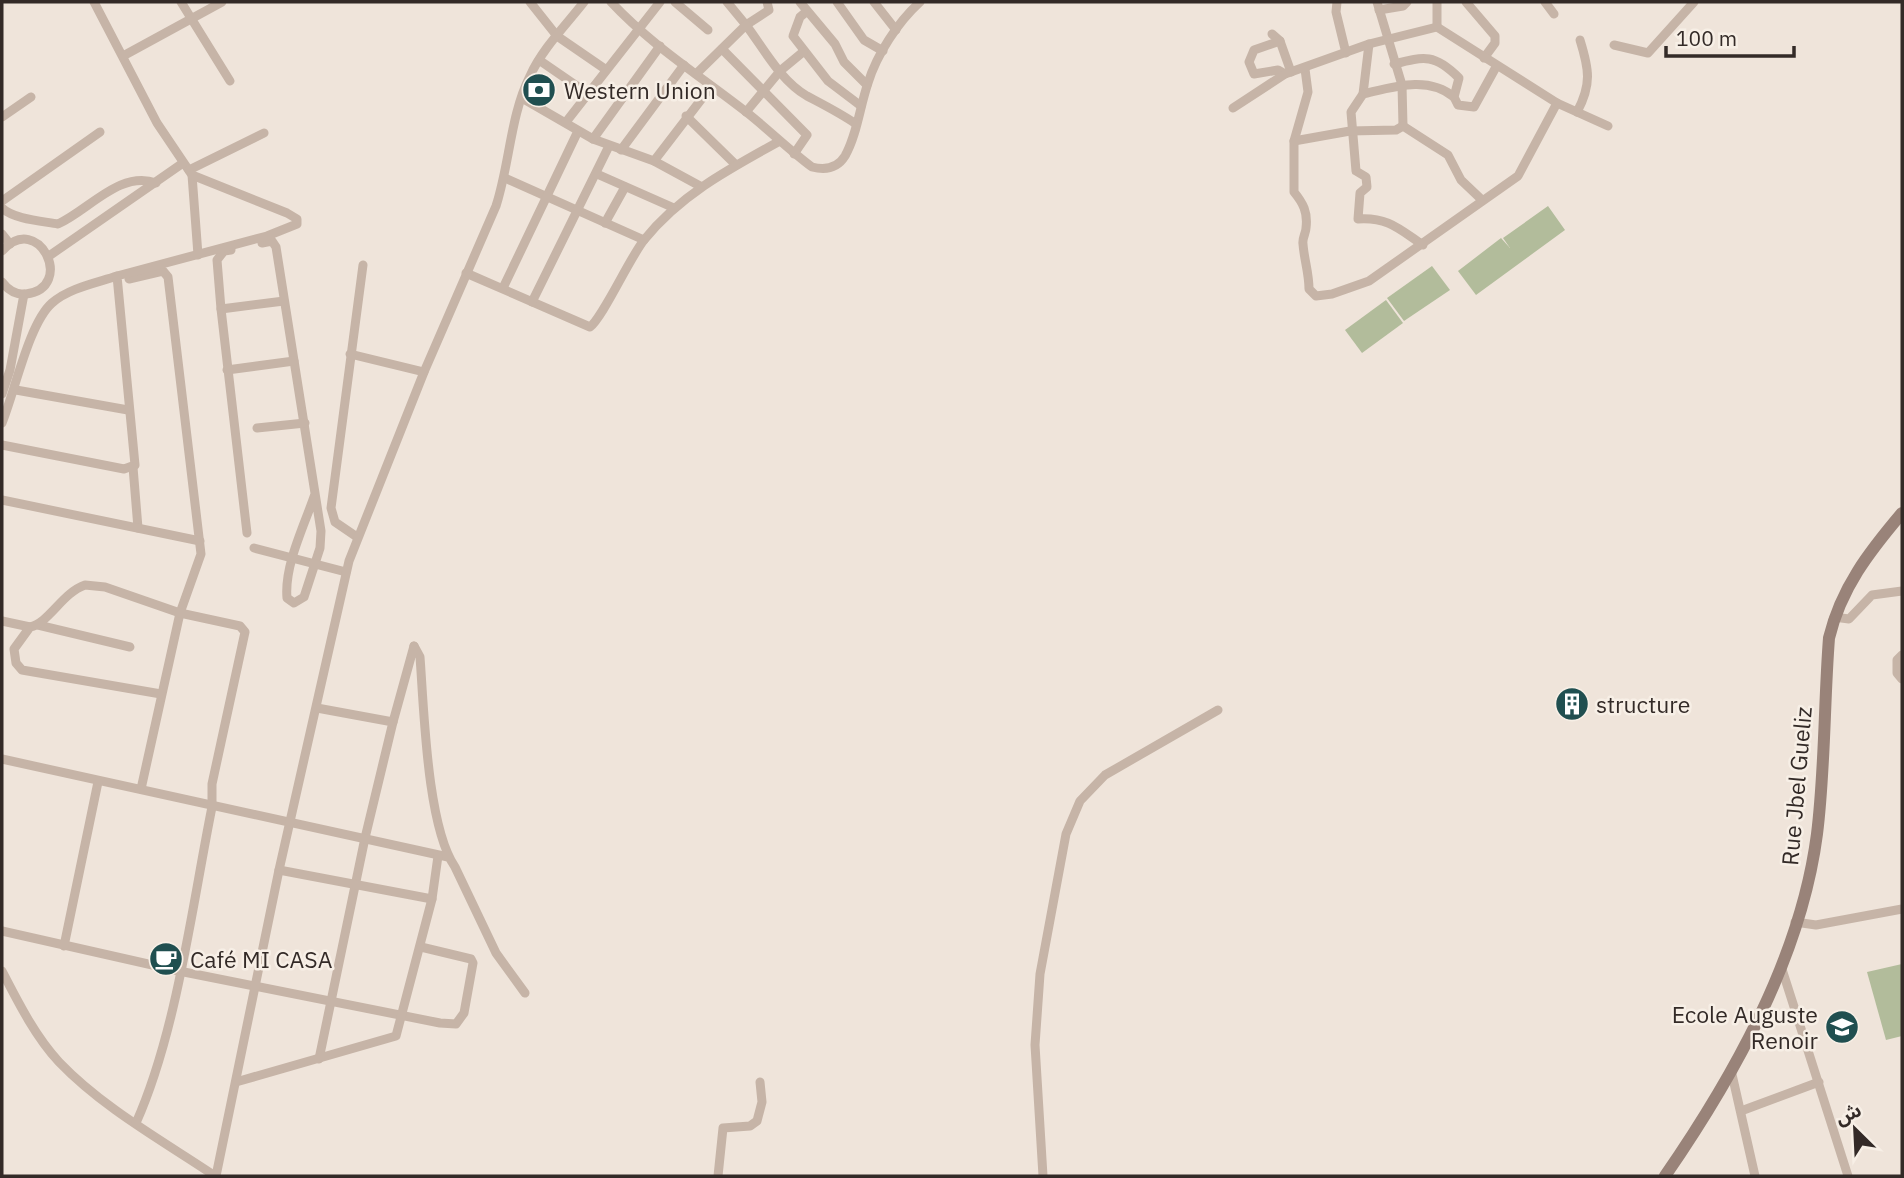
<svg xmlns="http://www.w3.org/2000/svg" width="1904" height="1178" font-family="'IBM Plex Sans','Noto Sans Arabic',sans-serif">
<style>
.green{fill:#b2bc9b}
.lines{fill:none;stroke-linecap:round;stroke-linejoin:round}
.street{stroke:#c6b4a7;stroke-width:9}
.secondary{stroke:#998379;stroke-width:12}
.labels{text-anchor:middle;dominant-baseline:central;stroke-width:5;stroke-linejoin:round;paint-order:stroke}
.poi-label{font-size:23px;fill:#332a27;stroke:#f7efe6;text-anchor:start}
.street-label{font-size:23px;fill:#332a27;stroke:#f7efe6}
</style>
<rect width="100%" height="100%" fill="#efe4da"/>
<g class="green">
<path d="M1548,206l17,24 -89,65 -18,-24 43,-33 9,10 -7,-10z"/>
<path d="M1432,266l18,24 -46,31 -17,-23z"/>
<path d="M1386,300l17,23 -41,30 -17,-23z"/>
<path d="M1902,964v72l-16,4 -19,-68z"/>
</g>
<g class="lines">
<g class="street">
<path d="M94,2l63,121 35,52 6,80"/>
<path d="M181,2l49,79"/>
<path d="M530,2l27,34 48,33"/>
<path d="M611,2c39,42 89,74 134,109 23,18 43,38 67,56 12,3 25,2 33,-11 12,-21 15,-50 23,-73 9,-29 30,-61 52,-81"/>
<path d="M675,2l33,28"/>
<path d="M727,2l19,23 23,-15 -2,-8"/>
<path d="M800,2l35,42 9,18 23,23"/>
<path d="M837,2l27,38 19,11"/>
<path d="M874,2l22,28"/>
<path d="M1337,2l-1,10 10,41"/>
<path d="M1377,2l25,83 1,41"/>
<path d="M1466,2l29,34v7l-11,15"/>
<path d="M1545,2l9,12"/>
<path d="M1379,10l24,-4 4,-4"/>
<path d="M806,12l-6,5 -7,19 35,45 33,25"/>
<path d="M1437,27v-25"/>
<path d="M1272,34l8,7 11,31"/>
<path d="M1280,41l-26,9 -5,12 5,12 24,-4 7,4"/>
<path d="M1369,44l-6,50 -12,18 5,59 10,6 1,10 -7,6 -2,26c30,-2 41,10 65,26"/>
<path d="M1614,45l34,8 46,-51"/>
<path d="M722,49l85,86 -13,19"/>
<path d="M123,56l99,-54"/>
<path d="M539,60l48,33"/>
<path d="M1394,64c31,-8 41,-10 65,14l-5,19 4,8 16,2 22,-40"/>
<path d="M1305,69l3,23 -14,49v51c9,11 14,20 12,36 0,5 -4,10 -3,16 1,15 6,29 6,45l7,7 16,-2 37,-13 149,-105 39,-73"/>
<path d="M696,74l50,-49c18,24 34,55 61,71 17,9 33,17 49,28"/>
<path d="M1363,94c30,-7 65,-19 91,3"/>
<path d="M522,98l71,41 61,22 46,25"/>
<path d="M1233,108l52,-34 84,-30 68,-17 120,76 51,23"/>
<path d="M746,112l34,-41 23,-19"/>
<path d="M1577,112c15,-28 12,-43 3,-72"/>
<path d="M686,116l50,49"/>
<path d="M2,117l29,-20"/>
<path d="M566,122l94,-120"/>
<path d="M1403,126l45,29 13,25 21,20"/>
<path d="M593,139l67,-93"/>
<path d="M1294,141l56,-10 46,-1 7,-4"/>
<path d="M621,150l63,-85"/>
<path d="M654,161l56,-73"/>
<path d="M189,170l75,-37"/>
<path d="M597,174l77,34"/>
<path d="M505,178l139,62"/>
<path d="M2,201l98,-69"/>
<path d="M2,208c11,11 39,13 56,16 31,-14 62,-54 98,-41"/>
<path d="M605,223l20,-36"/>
<path d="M2,234l8,10"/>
<path d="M262,243l10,-2 4,6 45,284 -1,17 -16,49 -10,6 -7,-5c-3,-33 18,-74 28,-104"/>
<path d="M2,251c37,-41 74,37 24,43 -10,1 -18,-4 -24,-12"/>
<path d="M49,256l134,-93"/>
<path d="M466,273l124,54c13,-10 39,-68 54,-87 36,-45 85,-71 134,-98"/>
<path d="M129,279l34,-8 5,6 33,277 -21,59 -39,176"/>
<path d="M503,288l75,-157"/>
<path d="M532,302l77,-156"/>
<path d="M221,309l-4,-49 7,-9 7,-1"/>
<path d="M350,354l74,18"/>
<path d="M227,370l67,-9"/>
<path d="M16,390l112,20"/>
<path d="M2,394l8,-24 14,-76"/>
<path d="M2,423c13,-32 27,-100 50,-120 17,-15 44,-20 65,-27"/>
<path d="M257,428l48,-5"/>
<path d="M2,445l122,24 11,-4 -18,-189 150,-40 30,-12v-5l-10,-6 -95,-38"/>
<path d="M133,467l5,61"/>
<path d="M2,500l198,41"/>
<path d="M247,533l-26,-224 63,-8"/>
<path d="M357,537l-22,-15 -4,-14 32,-243"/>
<path d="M254,548l92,24"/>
<path d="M1834,617l15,2 23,-24 30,-4"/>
<path d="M2,621l28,6"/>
<path d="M38,625l92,22"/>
<path d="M414,646l6,11c4,52 7,169 35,210l41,86 29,40"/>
<path d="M1902,655l-5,5v13l5,6"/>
<path d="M317,708l76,14 -28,116 -46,221"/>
<path d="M393,722l21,-76"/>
<path d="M2,759l446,98"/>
<path d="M279,870l153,29"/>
<path d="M1795,922l21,3 86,-16"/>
<path d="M2,931l177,40 261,52 16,1 8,-11 9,-50 -2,-4 -50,-12"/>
<path d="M64,946l34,-164"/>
<path d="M1781,966l67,210"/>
<path d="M2,971c16,31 33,65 57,91 44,46 104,79 156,114"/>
<path d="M1731,1070l24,106"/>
<path d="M236,1082l160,-46 36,-137 6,-43"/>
<path d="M1741,1111l78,-29"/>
<path d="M136,1123c41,-92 56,-217 76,-316v-23l33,-152 -5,-6 -60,-13 -75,-26 -20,-2c-23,8 -36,38 -55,42l-16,22 2,14 6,7 139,24"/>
<path d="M216,1176l63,-306 70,-309 75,-189 72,-166c14,-43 14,-90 34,-130 12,-27 36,-51 54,-74"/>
<path d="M718,1176l5,-48 27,-2 7,-5 5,-19 -2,-20"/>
<path d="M1043,1176l-8,-131 5,-71 26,-140 14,-33 25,-26 113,-65"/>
</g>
<path class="secondary" d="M1665,1176c69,-100 136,-219 152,-342 8,-64 7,-131 12,-196 12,-50 40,-86 73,-125"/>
</g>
<defs>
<g id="bank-disc" transform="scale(1.75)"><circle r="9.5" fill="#204f50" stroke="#f7efe6"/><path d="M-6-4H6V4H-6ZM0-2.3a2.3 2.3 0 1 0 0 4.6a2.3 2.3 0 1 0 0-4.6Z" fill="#fff"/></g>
<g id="building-disc" transform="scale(1.75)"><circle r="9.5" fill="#204f50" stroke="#f7efe6"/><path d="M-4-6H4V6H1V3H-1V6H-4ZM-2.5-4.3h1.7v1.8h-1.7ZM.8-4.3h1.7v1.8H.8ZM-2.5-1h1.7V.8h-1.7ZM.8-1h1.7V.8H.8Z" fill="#fff"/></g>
<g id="cafe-disc" transform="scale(1.75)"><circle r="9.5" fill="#204f50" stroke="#f7efe6"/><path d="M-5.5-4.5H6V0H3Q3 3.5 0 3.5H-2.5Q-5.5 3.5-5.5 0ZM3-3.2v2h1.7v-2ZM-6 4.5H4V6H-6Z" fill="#fff"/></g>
<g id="school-disc" transform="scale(1.75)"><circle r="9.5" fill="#204f50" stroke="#f7efe6"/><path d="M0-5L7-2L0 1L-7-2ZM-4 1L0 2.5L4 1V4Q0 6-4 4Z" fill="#fff"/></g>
</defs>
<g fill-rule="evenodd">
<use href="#bank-disc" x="539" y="90"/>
<use href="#building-disc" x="1572" y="704"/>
<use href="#cafe-disc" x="166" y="959"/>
<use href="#school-disc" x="1842" y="1027"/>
</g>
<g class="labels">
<g class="poi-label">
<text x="564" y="90">Western Union</text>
<text x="1596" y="704">structure</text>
<text x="190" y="959">Café MI CASA</text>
<text x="1818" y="1014" text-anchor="end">Ecole Auguste<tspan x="1818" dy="26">Renoir</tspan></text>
</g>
<g class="street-label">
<text transform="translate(1796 786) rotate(-85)">Rue Jbel Gueliz</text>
</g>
</g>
<rect width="1904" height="1178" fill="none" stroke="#332a27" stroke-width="7"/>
<g transform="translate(1855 1129) rotate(336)" stroke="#f7efe6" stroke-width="5" paint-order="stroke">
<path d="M0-5L12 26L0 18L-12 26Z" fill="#332a27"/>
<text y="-10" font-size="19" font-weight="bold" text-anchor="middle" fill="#332a27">ش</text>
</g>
<path d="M1666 46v10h128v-10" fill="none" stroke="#332a27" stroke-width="3.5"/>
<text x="1676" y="46" font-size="21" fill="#332a27" stroke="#f7efe6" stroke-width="5" paint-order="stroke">100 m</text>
</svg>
